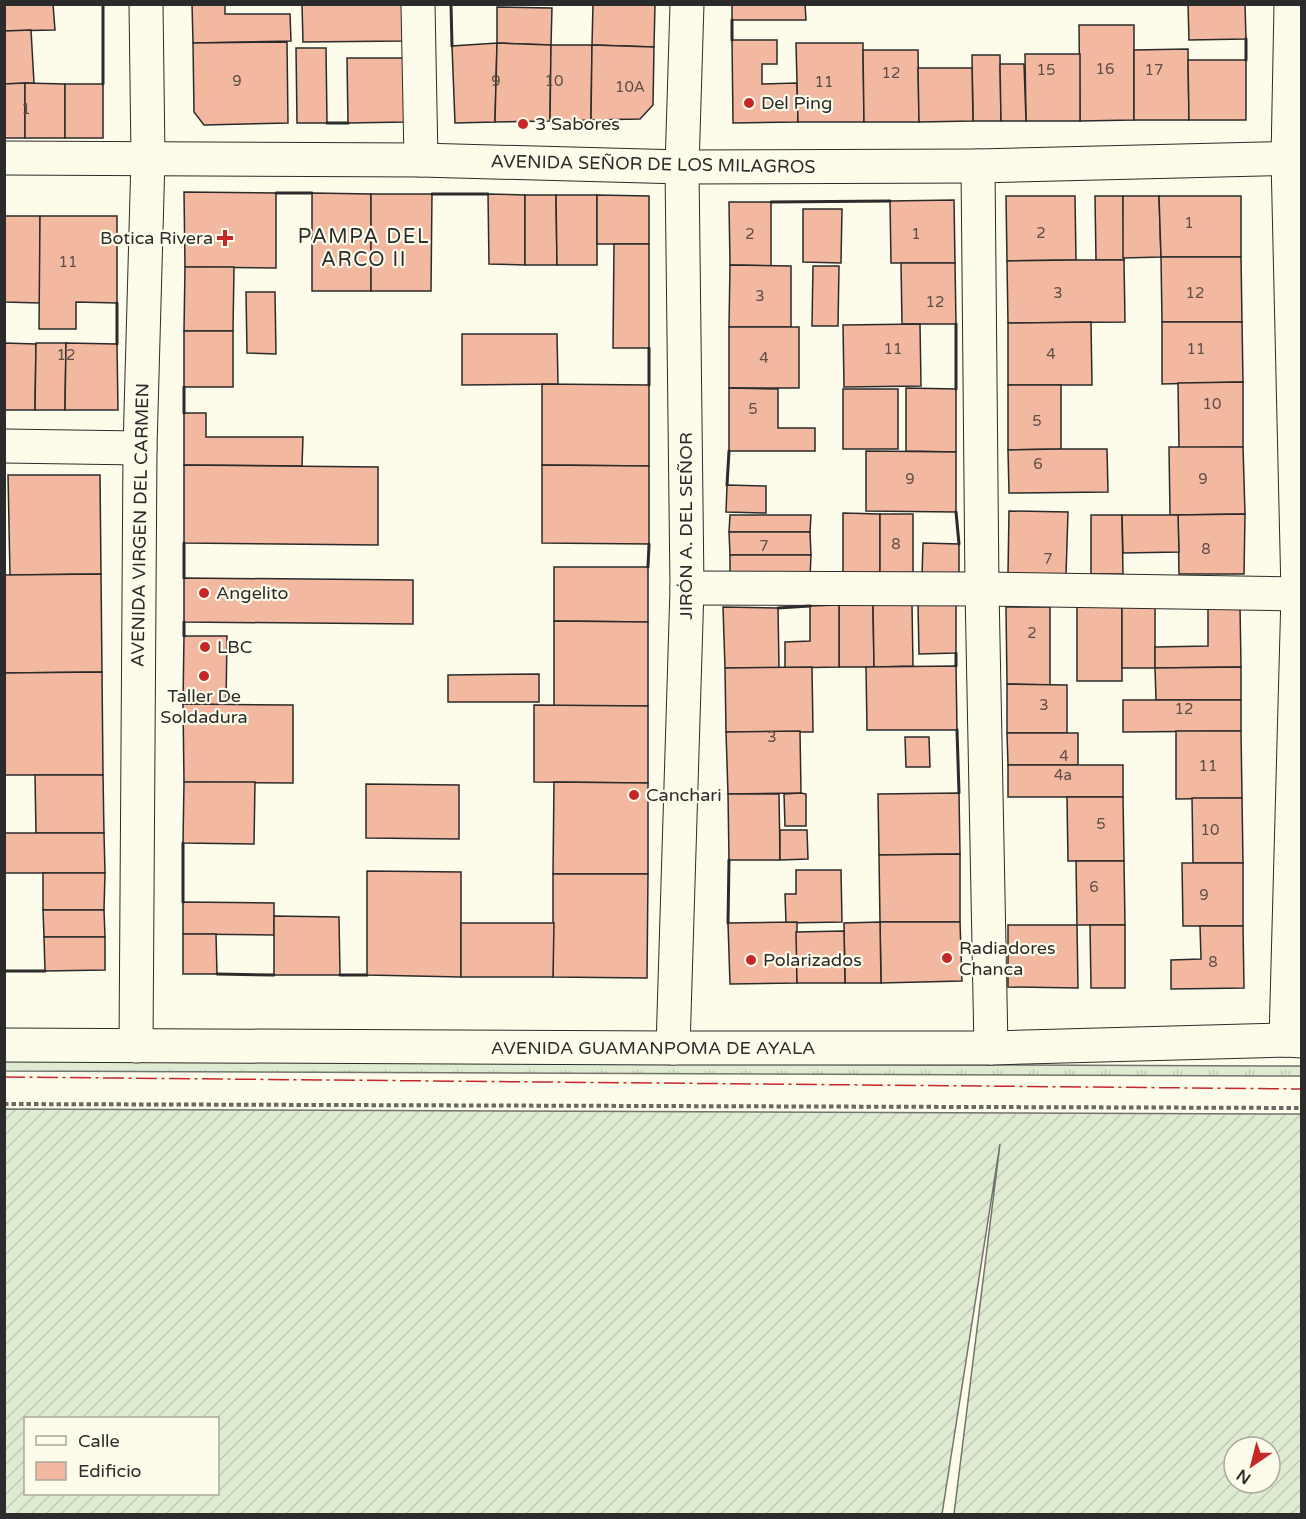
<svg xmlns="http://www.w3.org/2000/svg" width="1306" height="1519" font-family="'Varela Round',sans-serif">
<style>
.grass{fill:url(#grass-tufts);stroke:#74746e;stroke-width:1.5}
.garden{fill:url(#garden-furrows);stroke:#74746e;stroke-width:1.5;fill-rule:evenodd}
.building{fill:#f2b8a0;stroke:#2b2b2b;stroke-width:1.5}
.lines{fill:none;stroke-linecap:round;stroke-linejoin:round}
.minor-casing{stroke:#2b2b2b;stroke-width:35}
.path{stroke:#6a6964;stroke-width:4;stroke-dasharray:4.5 3;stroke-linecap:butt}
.minor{stroke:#fdfbea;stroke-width:33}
.wall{stroke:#2b2b2b;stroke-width:3}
.power{stroke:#c62828;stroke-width:1.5;stroke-dasharray:21 4.5 3 4.5;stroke-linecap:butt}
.poi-dot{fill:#c62828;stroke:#fdfbea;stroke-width:2}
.labels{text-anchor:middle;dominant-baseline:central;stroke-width:4.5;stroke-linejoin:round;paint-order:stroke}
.number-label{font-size:15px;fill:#5d4e48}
.poi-label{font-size:18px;fill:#2b2b2b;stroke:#fdfbea;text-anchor:start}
.street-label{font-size:18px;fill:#2b2b2b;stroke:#fdfbea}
.neighbourhood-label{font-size:20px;letter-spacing:1.5px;fill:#2b2b2b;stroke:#fdfbea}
</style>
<defs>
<pattern id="grass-tufts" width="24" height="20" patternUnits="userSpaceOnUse" patternTransform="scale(1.5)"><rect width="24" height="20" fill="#deebd1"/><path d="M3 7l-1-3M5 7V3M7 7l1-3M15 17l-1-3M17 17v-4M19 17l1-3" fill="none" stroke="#bfcab4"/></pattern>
<pattern id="garden-furrows" width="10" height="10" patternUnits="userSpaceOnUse" patternTransform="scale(1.5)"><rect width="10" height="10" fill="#deebd1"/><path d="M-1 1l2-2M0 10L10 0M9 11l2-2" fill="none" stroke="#bfcab4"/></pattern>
</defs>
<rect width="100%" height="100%" fill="#fdfbea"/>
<path class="grass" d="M5,1061l1297,5 -1,10 -1296,-5z"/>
<path class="garden" d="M5,1109l1296,5v400h-347l46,-370 -58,370h-937zM26,1418h192v76h-192zM1234,1447h36v36h-36z"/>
<g class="building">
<path d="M4,4h49l2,26 -51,1z"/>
<path d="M192,4h33v10h65l1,27 -98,2z"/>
<path d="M302,4h101l1,37 -101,1z"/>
<path d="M593,4h62l-1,43 -62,-2z"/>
<path d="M732,4h73l1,16h-74z"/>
<path d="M1188,4h57l1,35 -57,1z"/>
<path d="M497,7l55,1 -1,37 -54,-2z"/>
<path d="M1079,25h55v95l-54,1z"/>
<path d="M31,30l3,53 -30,1v-53z"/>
<path d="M732,40h45v24h-15v20l35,-1 1,39 -65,1z"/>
<path d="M287,42l1,81 -84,2 -10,-13 -1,-69z"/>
<path d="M497,43l-2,79 -40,1 -3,-77z"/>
<path d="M497,43l54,2 -1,76 -55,1z"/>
<path d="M796,43h67l1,79h-66z"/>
<path d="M551,45h41l-1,75 -41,1z"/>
<path d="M592,45l62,2 -1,58 -13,14 -49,1z"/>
<path d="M296,48h30l1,75h-30z"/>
<path d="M1188,49l1,71h-55v-70z"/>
<path d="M863,50h55l1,72h-55z"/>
<path d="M1025,54h55v67h-54z"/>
<path d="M972,55h28l1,66h-28z"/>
<path d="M347,58h56l2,64 -57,1z"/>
<path d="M1188,60h58v60h-57z"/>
<path d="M1000,64h24l2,57h-25z"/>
<path d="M918,68h54l1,53 -54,1z"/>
<path d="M25,83v55h-21v-54z"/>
<path d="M25,83l40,1v54h-40z"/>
<rect x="65" y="84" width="38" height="54"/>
<path d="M184,192l92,1v75l-91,-1z"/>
<path d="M312,193l59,1v97h-59z"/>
<path d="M371,194h61l-1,97h-60z"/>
<path d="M488,194l37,1v70l-36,-1z"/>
<path d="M525,195h31l1,70h-32z"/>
<path d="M556,195h41v70h-40z"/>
<path d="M597,195l52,1v48h-52z"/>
<path d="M1006,196h69l1,64 -69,1z"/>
<path d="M1095,196h28l1,64h-28z"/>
<path d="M1123,196h36l2,61 -38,1z"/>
<path d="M1159,196h82v61h-80z"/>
<path d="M954,200l1,63h-64l-1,-62z"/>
<path d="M729,202h42v64l-41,-1z"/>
<path d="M803,209h39l-1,54 -38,-1z"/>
<path d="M4,216h36v87l-36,-1z"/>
<path d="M40,216h77v87l-41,-1v27h-37z"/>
<path d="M614,244h35v104h-36z"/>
<path d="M1161,257h80l1,65h-80z"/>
<path d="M1076,260h48l1,62 -117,1 -1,-62z"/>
<path d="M901,263h54l1,61h-54z"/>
<path d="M730,265l61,1v61h-62z"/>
<path d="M813,266h26l-1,60h-26z"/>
<path d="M185,267h49l-1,64h-49z"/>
<path d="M246,292h29l1,62 -29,-1z"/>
<path d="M1091,322l1,63h-84v-62z"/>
<path d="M1162,322h80l1,60 -81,2z"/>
<path d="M920,324l1,62 -77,1 -1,-62z"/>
<rect x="729" y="327" width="70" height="61"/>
<rect x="184" y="331" width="49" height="56"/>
<path d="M462,334h95l1,50 -96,1z"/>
<path d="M4,343l32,1 -1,66h-31z"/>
<path d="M36,343h30l-1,67h-30z"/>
<path d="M66,343l51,1 1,66h-53z"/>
<path d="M1243,382v65l-64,1 -1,-65z"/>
<path d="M542,384l107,1v81l-107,-1z"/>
<path d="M1008,385h53v64l-53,1z"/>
<path d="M729,388l49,1v39h37v23h-86z"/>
<path d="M906,388l50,1v63l-50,-1z"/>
<rect x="843" y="389" width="55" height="60"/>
<path d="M184,413h22v24h97l-1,29 -118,-1z"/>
<path d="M1169,447h74l2,67 -75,1z"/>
<path d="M1061,449h46l1,43 -99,1 -1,-43z"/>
<path d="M866,451l90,1v60l-90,-1z"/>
<path d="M184,465l194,2v78l-194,-2z"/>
<path d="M542,465l107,1v78l-107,-1z"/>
<path d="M8,475h92l1,99 -91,1z"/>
<path d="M727,485l39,1v27l-40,-1z"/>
<path d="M1009,511l59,1 -2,63 -58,-1z"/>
<path d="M843,513l37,1v60h-37z"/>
<rect x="880" y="514" width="33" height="60"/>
<path d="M1245,514l-1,60h-65l-1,-59z"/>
<path d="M730,515h81l-1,17h-81z"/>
<path d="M1091,515h31l1,59h-32z"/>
<path d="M1122,515h56l1,37 -56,1z"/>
<path d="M729,532h81l1,23h-81z"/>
<path d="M923,543l36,1v33l-37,-1z"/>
<path d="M730,555h81l-1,22h-80z"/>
<path d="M554,567h94v55l-94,-1z"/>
<path d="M101,574l1,98 -98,1v-98z"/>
<path d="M184,578l229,2v44l-229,-2z"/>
<path d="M839,605h34l1,62h-35z"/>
<path d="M839,605v62l-54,1v-26l25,-1v-35z"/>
<path d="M873,605h39l1,61 -39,1z"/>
<path d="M918,605h38v48l-37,1z"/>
<rect x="1077" y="605" width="45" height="76"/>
<rect x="1122" y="605" width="33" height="63"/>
<path d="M1208,606h32l1,61 -86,1v-21l53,-1z"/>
<path d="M723,607l55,1 1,60h-54z"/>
<path d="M1006,607h44v78l-43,-1z"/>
<path d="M554,621l94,1v84h-94z"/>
<path d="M184,636h43l-1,69 -43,-1z"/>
<path d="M956,666l1,64h-90l-1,-63z"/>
<path d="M812,667l1,65h-87l-1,-64z"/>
<path d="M1241,667v33h-85l-1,-32z"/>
<path d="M102,672l1,103h-99v-102z"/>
<path d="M539,674v28h-91v-27z"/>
<path d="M1007,684l60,1v48h-60z"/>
<path d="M1123,700h118v31l-118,1z"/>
<path d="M183,704l110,1v78l-109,-1z"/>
<path d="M534,705l114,1v77l-114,-1z"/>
<path d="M800,731l1,62 -73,1 -2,-62z"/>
<path d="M1176,731h65l1,67 -66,1z"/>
<path d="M1007,733h71v32h-70z"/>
<path d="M905,737h24l1,30h-24z"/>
<rect x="1008" y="765" width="115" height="32"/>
<path d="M35,775h68l1,58h-68z"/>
<path d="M184,782h71l-1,62 -71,-1z"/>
<path d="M554,782l94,1v91h-95z"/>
<path d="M366,784l93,1v54l-93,-1z"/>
<path d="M801,793l5,1v32h-21l-1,-32z"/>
<path d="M959,793l1,61 -81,1 -1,-61z"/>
<path d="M728,794h51l1,66h-51z"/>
<path d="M1067,797h56l1,64h-56z"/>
<path d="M1192,798h50l1,65h-50z"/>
<path d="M780,830h27l1,29 -28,1z"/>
<path d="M4,833h100l1,40h-101z"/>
<path d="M960,854v68h-80l-1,-67z"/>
<path d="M1076,861h48l1,64h-48z"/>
<path d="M1182,863h61v63h-60z"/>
<path d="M796,870h45l1,52 -56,1 -1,-29h11z"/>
<path d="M367,871l94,1v105l-94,-2z"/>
<path d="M43,873h62l-1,37h-61z"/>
<path d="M553,874h95l-1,104 -94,-1z"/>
<path d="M183,902l91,1v32l-91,-1z"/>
<path d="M43,910h61l1,27h-61z"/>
<path d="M274,916l65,1 1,58h-66z"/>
<path d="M797,922v61l-67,1 -2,-61z"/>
<path d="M880,922h80l2,59 -81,2z"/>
<path d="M880,922l1,61h-36l-1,-60z"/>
<path d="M461,923h93l-1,54h-92z"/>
<path d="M1008,925h69l1,63 -70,-1z"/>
<path d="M1090,925h35v63h-34z"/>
<path d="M1200,926h43l1,62 -73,1v-29l30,-1z"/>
<path d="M844,931l1,52h-48l-1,-51z"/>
<path d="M183,934h33l1,40h-34z"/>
<path d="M44,937h61v33l-60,1z"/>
</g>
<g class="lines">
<g class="minor-casing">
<g id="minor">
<path d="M418,4l3,156"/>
<path d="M4,158l417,2 261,7 296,-1 324,-8"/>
<path d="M978,166l4,423 9,459"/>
<path d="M4,446l136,2"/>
<path d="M687,588l295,1 316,5"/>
<path d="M1286,1040l12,-446 -10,-436 3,-154"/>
<path d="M4,1045l669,3h318l295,-8 16,1"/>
<path d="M136,1046l4,-598 8,-290 -2,-154"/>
<path d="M673,1048l14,-460 -5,-421 5,-163"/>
</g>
</g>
<path class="path" d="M4,1104l1298,4"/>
<use href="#minor" class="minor"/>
<g class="wall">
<path d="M103,4v80"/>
<path d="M451,4l1,42"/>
<path d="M732,20v20"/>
<path d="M1246,39v21"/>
<path d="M327,123h21"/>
<path d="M276,193h36"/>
<path d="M432,194h56"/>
<path d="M771,202l119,-1"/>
<path d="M117,303v41"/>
<path d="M956,324v65"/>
<path d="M649,385v-37"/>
<path d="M184,387v26"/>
<path d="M727,485l2,-34"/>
<path d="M956,512l3,32"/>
<path d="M184,543v35"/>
<path d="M648,567l1,-23"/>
<path d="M778,608l32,-2"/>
<path d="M184,622v14"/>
<path d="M956,666v-13"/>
<path d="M957,730l2,63"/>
<path d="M183,902v-59"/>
<path d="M728,923l1,-63"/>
<path d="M4,971h41"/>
<path d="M217,974l57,1"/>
<path d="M340,975h27"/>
</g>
<path class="power" d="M4,1077l1298,12"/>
</g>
<g class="poi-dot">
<circle cx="749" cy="103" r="6"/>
<circle cx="523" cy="124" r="6"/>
<path d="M222 229h6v6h6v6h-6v6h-6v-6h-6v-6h6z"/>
<circle cx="204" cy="593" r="6"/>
<circle cx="205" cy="647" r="6"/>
<circle cx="204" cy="676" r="6"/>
<circle cx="634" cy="795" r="6"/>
<circle cx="947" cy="958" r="6"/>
<circle cx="751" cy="960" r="6"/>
</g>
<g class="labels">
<g class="number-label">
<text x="1105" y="69">16</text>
<text x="1046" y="70">15</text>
<text x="1154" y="70">17</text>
<text x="891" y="73">12</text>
<text x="237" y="81">9</text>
<text x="496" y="81">9</text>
<text x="554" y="81">10</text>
<text x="824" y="82">11</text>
<text x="630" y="87">10A</text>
<text x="26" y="109">1</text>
<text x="1189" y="223">1</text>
<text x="1041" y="233">2</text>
<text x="750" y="234">2</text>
<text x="916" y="234">1</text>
<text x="68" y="262">11</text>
<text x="1058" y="293">3</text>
<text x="1195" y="293">12</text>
<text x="760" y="296">3</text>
<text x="935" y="302">12</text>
<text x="893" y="349">11</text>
<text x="1196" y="349">11</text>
<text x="1051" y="354">4</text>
<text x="66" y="355">12</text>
<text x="764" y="358">4</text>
<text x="1212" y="404">10</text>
<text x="753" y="409">5</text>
<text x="1037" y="421">5</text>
<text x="1038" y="464">6</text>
<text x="910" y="479">9</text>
<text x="1203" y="479">9</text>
<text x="896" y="544">8</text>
<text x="764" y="546">7</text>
<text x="1206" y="549">8</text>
<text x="1048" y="559">7</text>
<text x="1032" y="633">2</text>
<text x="1044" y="705">3</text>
<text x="1184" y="709">12</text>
<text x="772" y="737">3</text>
<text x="1064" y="756">4</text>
<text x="1208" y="766">11</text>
<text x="1063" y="775">4a</text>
<text x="1101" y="824">5</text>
<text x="1210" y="830">10</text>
<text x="1094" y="887">6</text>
<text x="1204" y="895">9</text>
<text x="1213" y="962">8</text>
</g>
<g class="poi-label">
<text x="761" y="103">Del Ping</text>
<text x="535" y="124">3 Sabores</text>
<text x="213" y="238" text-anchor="end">Botica Rivera</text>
<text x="216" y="593">Angelito</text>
<text x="217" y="647">LBC</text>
<text x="204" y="696" text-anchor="middle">Taller De<tspan x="204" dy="21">Soldadura</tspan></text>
<text x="646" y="795">Canchari</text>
<text x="959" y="948">Radiadores<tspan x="959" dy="21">Chanca</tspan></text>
<text x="763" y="960">Polarizados</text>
</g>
<g class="street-label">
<text transform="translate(653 164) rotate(1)">AVENIDA SEÑOR DE LOS MILAGROS</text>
<text transform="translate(140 525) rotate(-89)">AVENIDA VIRGEN DEL CARMEN</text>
<text transform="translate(686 526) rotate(-90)">JIRÓN A. DEL SEÑOR</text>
<text x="653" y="1048">AVENIDA GUAMANPOMA DE AYALA</text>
</g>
<g class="neighbourhood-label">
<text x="364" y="237">PAMPA DEL<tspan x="364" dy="23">ARCO II</tspan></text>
</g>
</g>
<rect width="1306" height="1519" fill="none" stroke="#2b2b2b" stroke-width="12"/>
<rect x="24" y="1417" width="195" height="78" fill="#fdfbea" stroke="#a9a89e" stroke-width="1.5"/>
<rect x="36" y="1436" width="30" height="9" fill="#fdfbea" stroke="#a9a89e" stroke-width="1.5"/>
<text x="78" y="1447" font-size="18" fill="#2b2b2b">Calle</text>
<rect x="36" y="1462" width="30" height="18" fill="#f2b8a0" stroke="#a9a89e" stroke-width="1.5"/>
<text x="78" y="1477" font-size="18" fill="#2b2b2b">Edificio</text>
<g transform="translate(1252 1465) rotate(215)"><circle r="28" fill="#fdfbea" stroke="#a9a89e" stroke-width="1.5"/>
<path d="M0-4.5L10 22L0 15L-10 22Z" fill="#c62828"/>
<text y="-9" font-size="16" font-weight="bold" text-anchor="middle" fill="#2b2b2b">N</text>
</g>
</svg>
